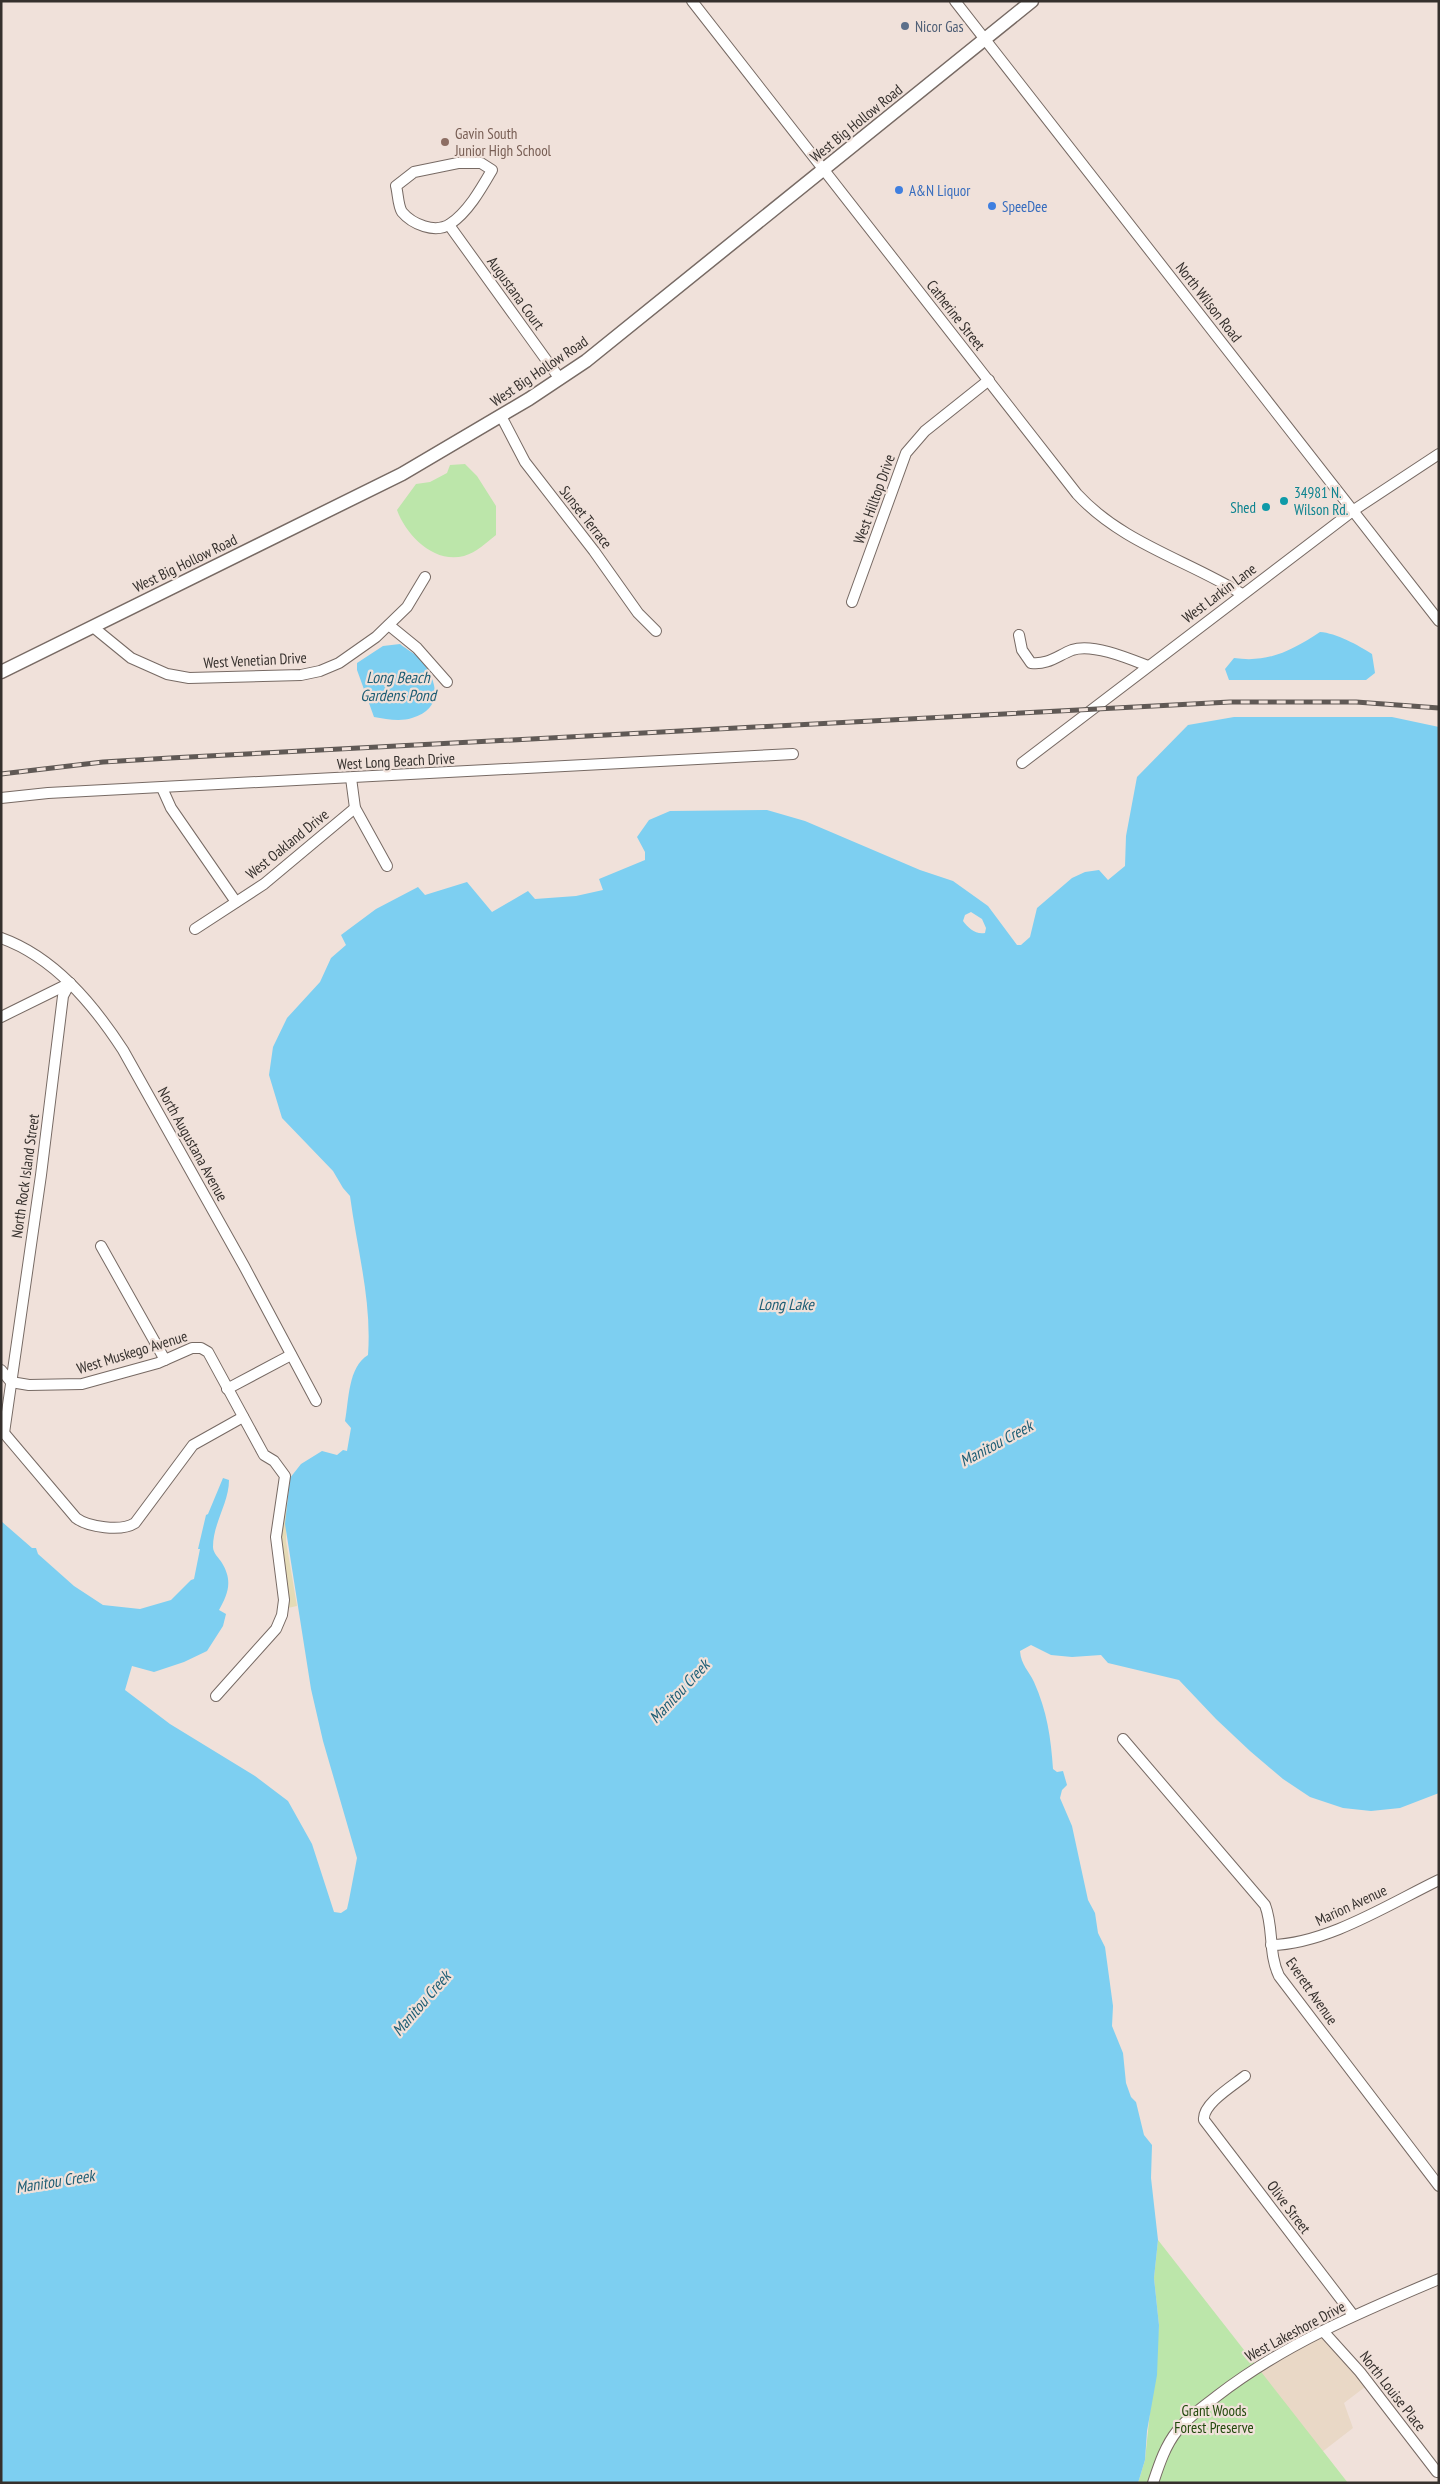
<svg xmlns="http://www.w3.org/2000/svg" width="1440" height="2484" font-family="'PT Sans Narrow',sans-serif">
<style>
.commercial{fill:#e9d8c6}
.green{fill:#bce6aa}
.sand{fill:#e5dbb6}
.water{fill:#7dcff1;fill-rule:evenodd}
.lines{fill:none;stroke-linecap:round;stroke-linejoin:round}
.minor-casing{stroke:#776a64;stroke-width:12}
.major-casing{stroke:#776a64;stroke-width:15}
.minor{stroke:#fff;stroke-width:10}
.major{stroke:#fff;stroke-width:12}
.rail-casing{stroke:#605955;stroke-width:5}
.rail{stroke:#f0e1da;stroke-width:3;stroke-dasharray:9;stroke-linecap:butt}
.service-dot{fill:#5c6f8a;stroke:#f0e1da;stroke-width:2}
.education-dot{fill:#8d6e63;stroke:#f0e1da;stroke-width:2}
.shop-dot{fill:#3f7fe0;stroke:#f0e1da;stroke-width:2}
.culture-dot{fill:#0f9aa8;stroke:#f0e1da;stroke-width:2}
.labels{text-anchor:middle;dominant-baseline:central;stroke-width:4.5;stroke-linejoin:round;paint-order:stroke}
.service-label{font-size:15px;fill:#4e5e75;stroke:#f0e1da;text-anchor:start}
.street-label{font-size:15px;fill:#35302d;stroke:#f0e1da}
.education-label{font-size:15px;fill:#785e54;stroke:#f0e1da;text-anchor:start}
.shop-label{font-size:15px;fill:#366cbe;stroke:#f0e1da;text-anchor:start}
.culture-label{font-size:15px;fill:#0d838f;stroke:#f0e1da;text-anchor:start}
.park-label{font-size:15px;fill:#234a0d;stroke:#f0e1da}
.water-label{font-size:16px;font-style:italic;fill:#1d5d74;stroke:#f0e1da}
</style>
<rect width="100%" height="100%" fill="#f0e1da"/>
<path class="commercial" d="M1323,2331l46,53 -25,19 9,25 -31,24 -66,-85z"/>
<g class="green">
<path d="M465,464l12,12 19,30v29c-10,8 -19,17 -32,21 -30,8 -58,-21 -67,-46l19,-26 14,-2 17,-9 3,-8z"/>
<path d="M1158,2240l190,243h-210l7,-23 14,-135 -5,-47z"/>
</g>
<path class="sand" d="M287,1496l-1,45 11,65 -14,3 -7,-72z"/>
<g class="water">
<path d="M1320,632c16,1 38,13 52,22l3,19 -9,7h-137l-4,-11 9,-11c34,5 57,-7 86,-26z"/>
<path d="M400,644c6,5 16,10 21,16 17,21 23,49 -9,58 -12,4 -26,1 -38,-1l-17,-47v-7l26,-17z"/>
<path d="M1234,717h158l47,10v1066l-39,15 -29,3 -28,-3 -33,-11 -27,-18 -33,-28 -34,-32 -37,-39 -71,-17 -7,-8 -29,2 -21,-2 -20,-10 -11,6c1,14 9,20 14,31 13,29 17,56 19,87l4,3 6,-1 4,14 -5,5 -2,8 12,28 16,74 7,13 3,20 7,14 8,59 -1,20 11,27 3,30 5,14 5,5 8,33 8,10 -1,33 7,62 -4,38 5,47 -2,50 -10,56 -2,29 -7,23h-1137v-962l31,27h4l2,6 36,32 29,19 37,4 31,-9 20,-20 3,-1 6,-30h-2l8,-34 2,-1 15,-36 6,2c0,23 -16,43 -16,67 0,6 6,11 9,16 11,18 6,31 -3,47l7,4 -3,12 -16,25 -23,11 -30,10 -22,-6 -7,24 45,34 85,52 33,25 24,43 22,68 7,1 6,-4 2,-9 8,-42 -34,-117 -12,-52 -26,-165 5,-46 11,-14 21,-13 15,4 6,-5 4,1 4,-23 -6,-7c4,-21 3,-54 23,-66 4,-54 -11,-106 -18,-159l-7,-8 -10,-17 -51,-53 -13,-43 4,-28 14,-29 33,-36 11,-24 15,-13 -5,-10 35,-26 42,-22 7,8 42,-13 25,30 36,-21 7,8 41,-3 27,-6 -4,-11 46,-19v-8l-8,-15 12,-17 21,-9 97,-1 38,11 115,49 33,11 35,25 29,39h4l9,-8 7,-29 35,-30 13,-6 14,-2 9,10 17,-14 1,-30 11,-59 51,-52zM971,912l11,7 4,9 -1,5c-9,2 -17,-5 -22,-12l2,-6z"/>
</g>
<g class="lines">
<g class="minor-casing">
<g id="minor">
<path d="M692,1l385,493c45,49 110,66 165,100"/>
<path d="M955,1l484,620"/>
<path d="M458,163h23l11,7c-11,19 -24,42 -42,54 -15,10 -38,0 -48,-12 -4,-6 -4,-19 -6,-26l18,-14z"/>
<path d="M449,225l111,154"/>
<path d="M501,416l24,46 69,89 44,62 18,18"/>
<path d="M852,602l54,-149 19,-22 64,-51"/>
<path d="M390,626l27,22 30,34"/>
<path d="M93,627l38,31 36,16 22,4 112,-3 19,-4 19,-8 37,-26 31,-30 18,-30"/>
<path d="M1019,635l3,15 9,13c17,2 26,-7 41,-13 20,-7 56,8 76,16"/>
<path d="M1022,763l332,-253 85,-56"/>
<path d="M351,778l4,30 32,58"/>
<path d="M162,788l9,20 65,94"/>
<path d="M1,798l47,-5 745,-39"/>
<path d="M195,929l69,-45 91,-76"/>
<path d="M1,938c53,19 92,66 122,112l121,216 72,135"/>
<path d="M1,1017l69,-34"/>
<path d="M101,1246l64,114"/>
<path d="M1,1370l10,12 18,3 53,-1 76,-21 34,-15h9l7,4 56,103 10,6 11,15 -9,61 8,63 -2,15 -6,14 -60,67"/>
<path d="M227,1389l64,-34"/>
<path d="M4,1433l37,-258 22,-179 7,-13"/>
<path d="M4,1433l72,85c12,9 45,14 59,5l58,-78 50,-28"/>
<path d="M1123,1739l142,166c9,23 3,48 14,71l160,210"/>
<path d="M1271,1945c56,-1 118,-41 168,-65"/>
<path d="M1245,2076c-11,9 -43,28 -41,44l149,195"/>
<path d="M1323,2331l37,41 77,100"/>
<path d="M1153,2483c6,-18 12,-37 24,-52 11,-14 26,-24 40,-35 67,-52 144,-84 222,-117"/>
</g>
</g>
<g class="major-casing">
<path id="major" d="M1,672l401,-198 127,-75 57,-38 446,-360"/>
</g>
<use href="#minor" class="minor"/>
<use href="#major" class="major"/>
<g class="rail-casing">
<path id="rail" d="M1,774l102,-12 67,-4 1060,-56h126l83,6"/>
</g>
<use href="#rail" class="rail"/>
</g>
<circle class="service-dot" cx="905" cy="26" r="5"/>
<circle class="education-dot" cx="445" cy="142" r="5"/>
<g class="shop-dot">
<circle cx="899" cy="190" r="5"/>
<circle cx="992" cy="206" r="5"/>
</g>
<g class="culture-dot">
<circle cx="1284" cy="501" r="5"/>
<circle cx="1266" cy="507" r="5"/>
</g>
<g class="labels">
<g class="service-label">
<text x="915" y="26">Nicor Gas</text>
</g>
<g class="street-label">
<text transform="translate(856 123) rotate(-39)">West Big Hollow Road</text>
<text transform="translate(516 293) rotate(54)">Augustana Court</text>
<text transform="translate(1209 302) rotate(52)">North Wilson Road</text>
<text transform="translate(956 315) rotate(52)">Catherine Street</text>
<text transform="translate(539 371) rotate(-34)">West Big Hollow Road</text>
<text transform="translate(874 499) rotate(-70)">West Hilltop Drive</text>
<text transform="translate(586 517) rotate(52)">Sunset Terrace</text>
<text transform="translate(185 563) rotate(-26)">West Big Hollow Road</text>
<text transform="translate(1219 593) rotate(-37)">West Larkin Lane</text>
<text transform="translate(255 660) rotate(-3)">West Venetian Drive</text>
<text transform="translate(396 761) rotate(-3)">West Long Beach Drive</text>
<text transform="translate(287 844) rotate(-39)">West Oakland Drive</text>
<text transform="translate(193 1144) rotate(61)">North Augustana Avenue</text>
<text transform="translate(25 1176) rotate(-82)">North Rock Island Street</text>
<text transform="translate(132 1352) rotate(-17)">West Muskego Avenue</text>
<text transform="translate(1351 1905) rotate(-25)">Marion Avenue</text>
<text transform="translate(1312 1991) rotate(55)">Everett Avenue</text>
<text transform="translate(1289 2207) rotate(53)">Olive Street</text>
<text transform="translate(1295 2331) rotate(-28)">West Lakeshore Drive</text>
<text transform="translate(1393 2391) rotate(52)">North Louise Place</text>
</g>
<g class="education-label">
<text x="455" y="133">Gavin South<tspan x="455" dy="17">Junior High School</tspan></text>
</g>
<g class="shop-label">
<text x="909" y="190">A&amp;N Liquor</text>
<text x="1002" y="206">SpeeDee</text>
</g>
<g class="culture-label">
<text x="1294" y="492">34981 N.<tspan x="1294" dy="17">Wilson Rd.</tspan></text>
<text x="1256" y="507" text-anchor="end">Shed</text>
</g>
<g class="park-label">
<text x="1214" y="2410">Grant Woods<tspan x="1214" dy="17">Forest Preserve</tspan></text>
</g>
<g class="water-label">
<text x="398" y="677">Long Beach<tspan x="398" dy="18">Gardens Pond</tspan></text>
<text x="786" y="1304">Long Lake</text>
<text transform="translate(996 1443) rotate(-28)">Manitou Creek</text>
<text transform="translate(679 1691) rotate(-47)">Manitou Creek</text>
<text transform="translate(421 2003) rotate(-49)">Manitou Creek</text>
<text transform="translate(55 2181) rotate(-9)">Manitou Creek</text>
</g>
</g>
<rect width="1440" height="2484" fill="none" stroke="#35302d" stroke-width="5"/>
</svg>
